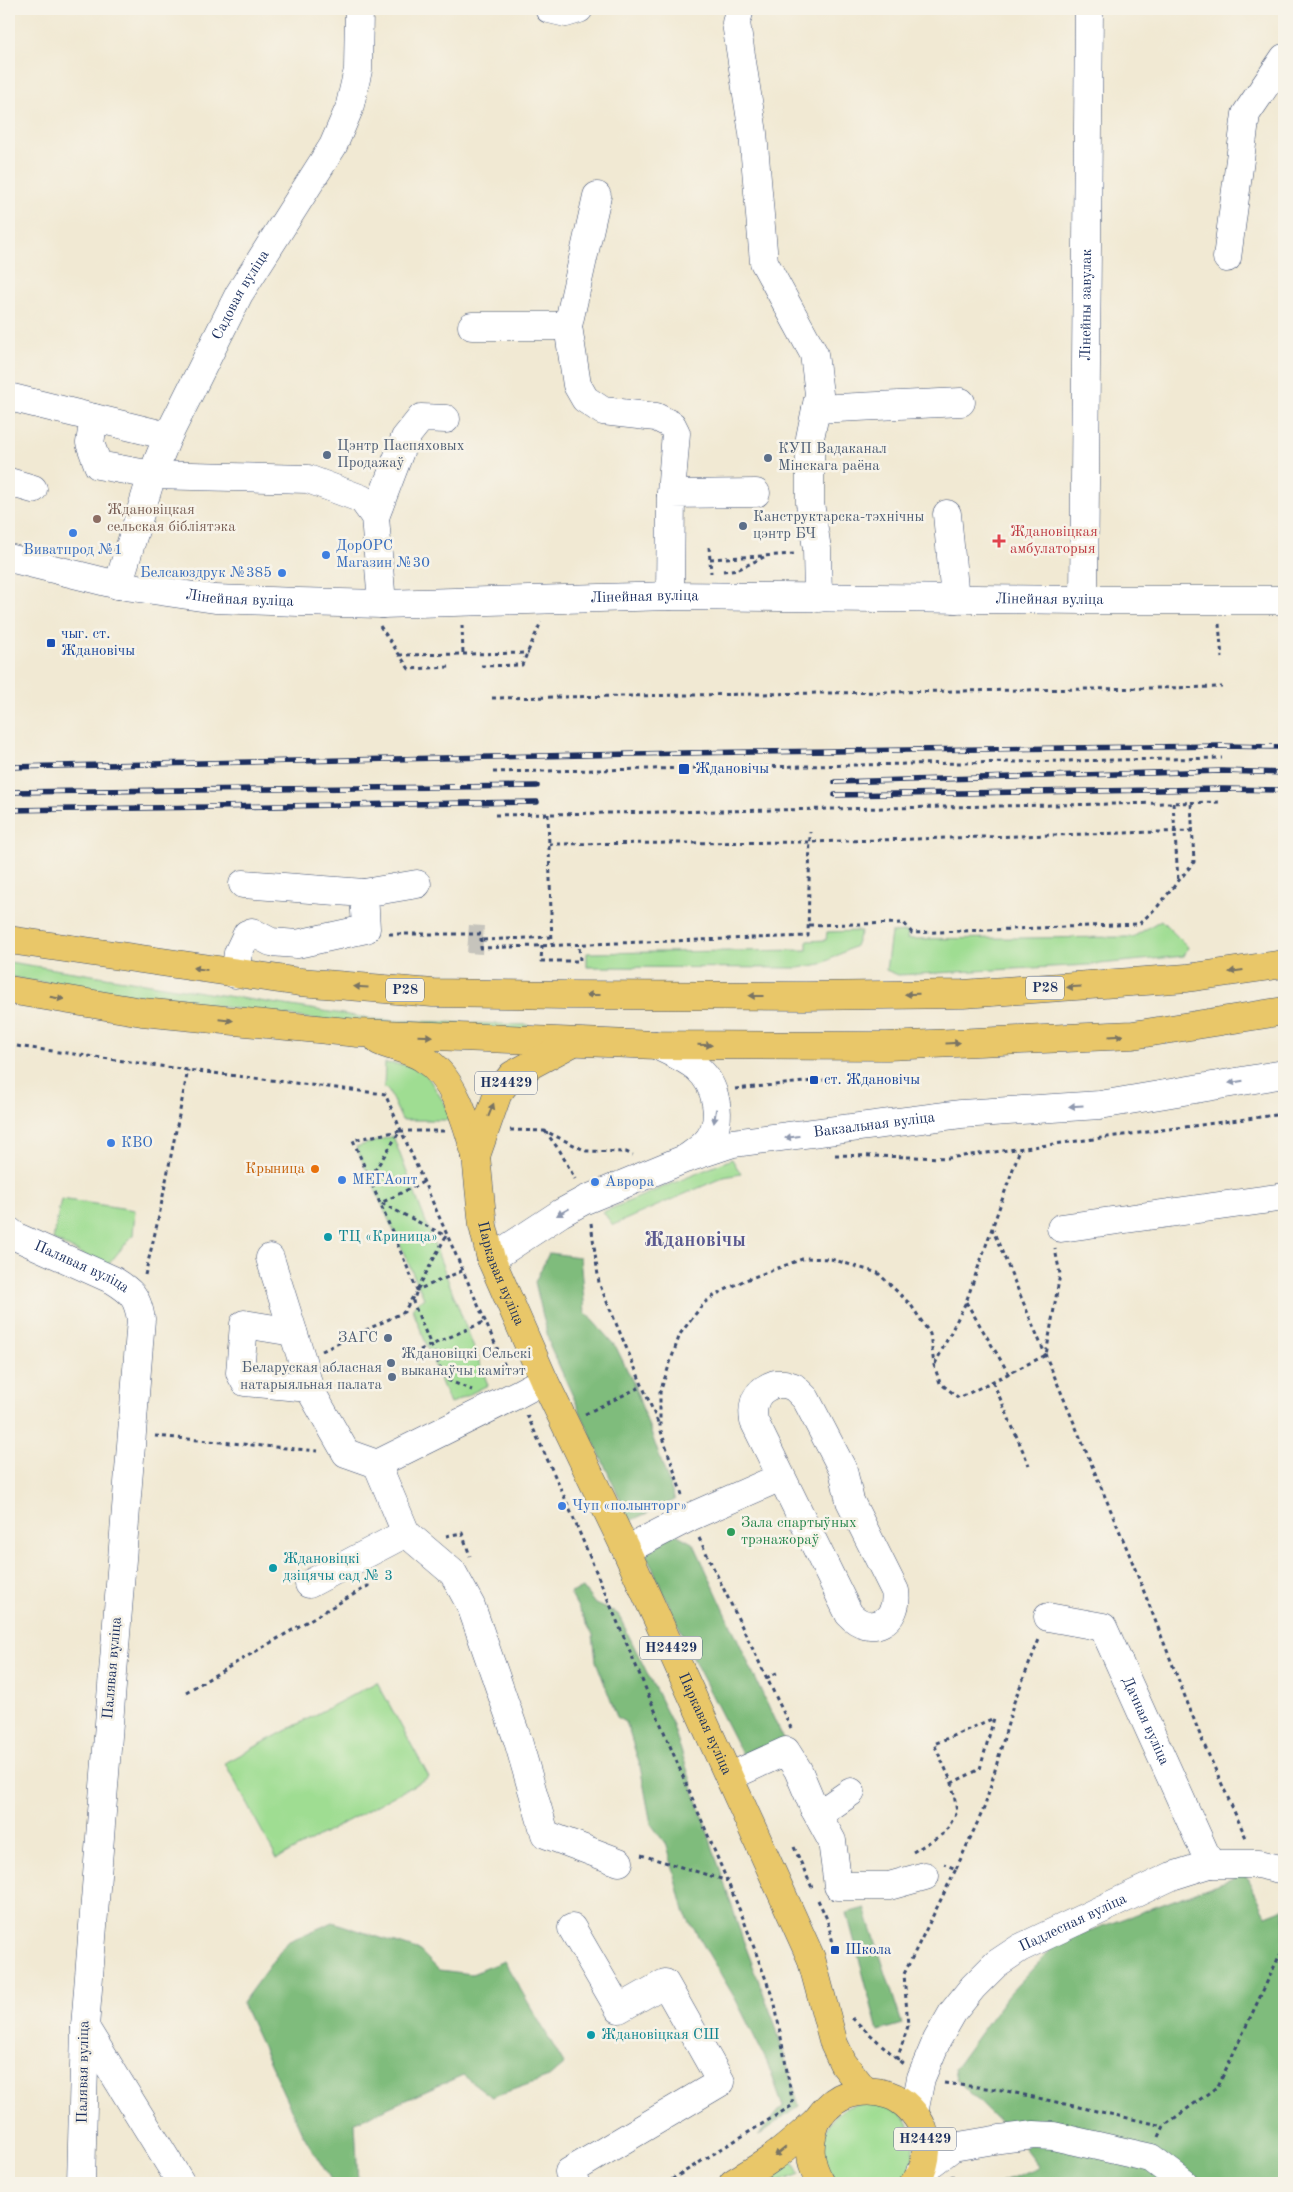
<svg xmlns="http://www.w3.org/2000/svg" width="1293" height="2192" font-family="'Old Standard TT',serif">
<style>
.green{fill:#9fdd92;stroke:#5d8678}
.forest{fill:#7fbc7c;stroke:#4d766d}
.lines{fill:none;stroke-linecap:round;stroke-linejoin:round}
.minor-tunnel{stroke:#c6c4bc;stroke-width:28;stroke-dasharray:28 14;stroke-linecap:butt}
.minor-casing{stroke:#3b4b70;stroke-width:29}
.major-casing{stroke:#3b4b70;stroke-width:29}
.highway-casing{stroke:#3b4b70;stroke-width:29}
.path{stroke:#3b4b70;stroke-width:3;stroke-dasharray:4 4;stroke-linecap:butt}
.minor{stroke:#fff;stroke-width:28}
.major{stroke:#e9c769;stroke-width:28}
.highway{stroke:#e9c769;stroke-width:28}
.rail-casing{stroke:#1b2f5e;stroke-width:5.5}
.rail{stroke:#f7f3e8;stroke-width:4;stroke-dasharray:11;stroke-linecap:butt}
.oneway{fill:#787363}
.oneway2{fill:#8d97ae}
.service-dot{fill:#5c6f8a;stroke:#f7f3e8;stroke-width:2}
.education-dot{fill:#8d6e63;stroke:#f7f3e8;stroke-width:2}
.shop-dot{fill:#3f7fe0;stroke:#f7f3e8;stroke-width:2}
.health-dot{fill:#e0444e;stroke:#f7f3e8;stroke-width:2}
.transit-dot{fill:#1a4fb4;stroke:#f7f3e8;stroke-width:2}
.food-dot{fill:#e8710a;stroke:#f7f3e8;stroke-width:2}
.culture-dot{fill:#0f9aa8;stroke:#f7f3e8;stroke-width:2}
.leisure-dot{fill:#2e9e5b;stroke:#f7f3e8;stroke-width:2}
.labels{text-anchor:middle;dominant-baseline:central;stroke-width:5;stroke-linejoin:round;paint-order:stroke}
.shield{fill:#f7f3e8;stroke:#5d6a87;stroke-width:1}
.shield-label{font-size:14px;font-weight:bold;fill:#1b2f5e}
.street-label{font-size:15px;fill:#1b2f5e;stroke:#f7f3e8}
.service-label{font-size:15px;fill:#4e5e75;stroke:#f7f3e8;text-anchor:start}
.education-label{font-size:15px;fill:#785e54;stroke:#f7f3e8;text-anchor:start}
.health-label{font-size:15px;fill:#be3a42;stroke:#f7f3e8;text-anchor:start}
.shop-label{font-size:15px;fill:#366cbe;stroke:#f7f3e8;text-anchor:start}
.transit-label{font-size:15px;fill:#164399;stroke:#f7f3e8;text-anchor:start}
.food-label{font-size:15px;fill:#c56008;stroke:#f7f3e8;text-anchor:end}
.culture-label{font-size:15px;fill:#0d838f;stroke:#f7f3e8;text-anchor:start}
.leisure-label{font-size:15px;fill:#27864d;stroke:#f7f3e8;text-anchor:start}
.district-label{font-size:20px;font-weight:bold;fill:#5a5990;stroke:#f7f3e8}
</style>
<rect width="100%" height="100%" fill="#f7f3e8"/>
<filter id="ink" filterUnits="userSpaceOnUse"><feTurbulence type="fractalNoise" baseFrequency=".02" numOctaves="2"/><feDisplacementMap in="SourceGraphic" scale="10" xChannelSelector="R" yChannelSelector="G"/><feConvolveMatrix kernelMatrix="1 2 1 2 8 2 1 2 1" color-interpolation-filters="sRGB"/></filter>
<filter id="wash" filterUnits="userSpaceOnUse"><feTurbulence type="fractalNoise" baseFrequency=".0096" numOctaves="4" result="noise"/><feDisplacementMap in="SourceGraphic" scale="20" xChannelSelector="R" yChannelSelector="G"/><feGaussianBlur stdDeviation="1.12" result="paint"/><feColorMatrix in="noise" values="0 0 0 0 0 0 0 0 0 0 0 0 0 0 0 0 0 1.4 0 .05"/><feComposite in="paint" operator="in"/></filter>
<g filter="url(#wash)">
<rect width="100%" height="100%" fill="#f1e9d3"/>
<g class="green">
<path d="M1161,920l27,27 -4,9 -95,9 -191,10 -12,-5 5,-37 17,-1 -1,7 226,-2z"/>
<path d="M861,931l-6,15 -34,18 -23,4 -211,-1v-14l220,-3v-9l19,-1 1,-8z"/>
<path d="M9,962l372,58 147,5v10l-135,-5 -367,-50 -17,-4z"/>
<path d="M385,1063l22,2 19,9 29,46h-53l-13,-28 -5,-5z"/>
<path d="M393,1136l95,249 -38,19 -38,-96 12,-10 -68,-151z"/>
<path d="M732,1159l9,15 -17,3 -111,48 -10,-13z"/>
<path d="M61,1199l74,11 -2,25 -26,31 -54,-26z"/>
<path d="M377,1682l52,95 -152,82 -52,-96z"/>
<path d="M864,2102c8,1 20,1 27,5 28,16 30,54 9,76h-63c-18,-22 -20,-50 2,-70 5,-6 18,-8 25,-11z"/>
<path d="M793,2160l6,14 -22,9h-14z"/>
</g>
<g class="forest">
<path d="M549,1253l31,4 5,55 31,35 17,35 42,118 -45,21 -80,-175 -15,-64z"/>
<path d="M674,1533l20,11 91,199 -39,19 -49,-96 -51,-112z"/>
<path d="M583,1588l12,16 23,10 54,109 70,214 33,87 24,82 -41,30 25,-30 -16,-44 -31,-62 -51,-86 -18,-68 -16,-22 -11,-58 -14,-44 -9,-5 -21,-56 -3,-26 -23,-42z"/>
<path d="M1245,1874l21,41 18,-7v275h-284l39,-16 -19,-25 -64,-63 -2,-10 54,-74 49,-52z"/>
<path d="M865,1908l37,116 -24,7 -31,-118z"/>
<path d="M333,1922l87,29 19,19 33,4 32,-13 60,103 -15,13 -57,20 -29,-22 -108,47 3,61h-25l-31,-50 -60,-130 45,-61z"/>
</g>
</g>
<g filter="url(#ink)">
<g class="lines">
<path class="minor-tunnel" d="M468,939l15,1"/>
<g class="minor-casing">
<g id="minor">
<path d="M549,9l17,4 13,-4"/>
<path d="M740,9l-4,14 17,110 11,129 50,92 5,40 -9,44v65l7,46 1,49"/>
<path d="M597,196l-29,130 9,59 8,14 18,12 53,6 16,8 4,8 -5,61"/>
<path d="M1227,258l19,-144 38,-56"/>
<path d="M472,326h96"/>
<path d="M9,397l159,39"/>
<path d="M816,409l145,-7"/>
<path d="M94,418l-4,25 8,22 54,10 156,4 54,20 13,18 7,87"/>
<path d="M9,482l24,7"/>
<path d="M947,514l8,85"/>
<path d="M375,517l30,-79 16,-20 25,1"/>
<path id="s1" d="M9,558l109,27 97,14 84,3 83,2 288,-8 414,4h200"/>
<path id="s2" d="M118,585l34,-110 16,-39 71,-142 94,-148 16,-37 9,-39 1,-61"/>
<path d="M670,596l1,-102 85,-1"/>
<path id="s3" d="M1084,600l5,-591"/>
<path d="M364,893l53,-9"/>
<path d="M235,974l3,-21 9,-19 5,-2 19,10 26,2 69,-15 -2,-36 -121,-9"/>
<path d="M656,1045c13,7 30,13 41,23 19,16 27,51 12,71 -6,8 -14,13 -21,18"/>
<path d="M1061,1228l223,-31"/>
<path id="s4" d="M9,1231l8,6 96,43c19,12 24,16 28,39l-56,708 -4,156"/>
<path d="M270,1258l32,102 7,28 37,65 31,11"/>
<path id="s5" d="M491,1259l70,-46 24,-13 97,-40 51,-17 228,-29 139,-9 184,-31"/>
<path d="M293,1332l-49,-8 -4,49 5,9 64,6"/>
<path d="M544,1380l-26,14 -141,70 29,69 47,40 18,33 47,135 27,93 74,28"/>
<path d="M775,1384h10l9,3 12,12 37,71 7,31 45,90c5,31 -25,46 -46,23l-95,-193c-3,-19 3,-31 21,-37z"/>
<path d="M626,1550l64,-33 91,-40"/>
<path d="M309,1584l97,-51"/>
<path id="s6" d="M1048,1617l55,10 107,237"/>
<path d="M729,1777l57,-26 12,19 16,38 18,33 6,45h51l36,-10"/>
<path d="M814,1808h14l23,-16"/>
<path d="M572,1928l47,81 46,-26 56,99 -152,90 7,11"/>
<path d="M85,2027l96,156"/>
<path id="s7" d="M914,2113l7,-35 16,-38 16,-28 20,-25 23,-23 24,-16 152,-72 38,-12h48l26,6"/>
<path d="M920,2172l33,-25 47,-8 34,-4 19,1 98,22 33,25"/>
</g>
</g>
<g class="major-casing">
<g id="major">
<path id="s8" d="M476,1156l7,70 8,33 53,121 82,170 185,408 23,86 9,19 22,28"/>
<path d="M817,2120c-9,23 -9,42 4,63"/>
<path d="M733,2183c14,-9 29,-17 42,-27 14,-10 28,-23 41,-35 4,-4 7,-10 12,-14 15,-16 41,-19 61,-12 15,5 28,19 34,34 6,17 3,41 -9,54"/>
</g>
</g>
<g class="highway-casing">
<g id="highway">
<path d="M9,940l291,42 133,11 130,2 242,1 158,-2 224,-16 97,-14"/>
<path d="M9,990l133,22 216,21 298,12 231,1 246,-11 151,-24"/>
<path d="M379,1041c13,6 32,9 44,17 33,22 43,63 53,98"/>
<path d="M476,1156l22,-63 14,-18 58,-31"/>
</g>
</g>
<g class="path">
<path d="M709,547l2,26"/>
<path d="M710,559l84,-5"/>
<path d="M723,571l16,-2 25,-12"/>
<path d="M1219,624l3,34"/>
<path d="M462,625l1,29"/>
<path d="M380,626l29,43 42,-2"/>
<path d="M399,655l130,-2"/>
<path d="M481,666l41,-1 19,-43"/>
<path d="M492,698l730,-11"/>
<path d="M493,772l729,-14"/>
<path d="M1173,803l5,77"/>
<path d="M548,814l4,131"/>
<path d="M495,815l727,-13"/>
<path d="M549,844l261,-2 382,-11"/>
<path d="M809,925l95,-2 8,10 227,-9 19,-18 36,-44 -3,-60"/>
<path d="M389,934h92v14l327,-12 2,-104"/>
<path d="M483,940l68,-3"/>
<path d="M542,945l-1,16h39l-1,-17"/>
<path d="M9,1045l179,25 197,24 123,279"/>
<path d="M735,1089l99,-10"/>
<path d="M510,1130l35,1 41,20 40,1 7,3"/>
<path d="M400,1131h44"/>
<path d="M545,1131l15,20 15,28"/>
<path d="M835,1155l113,3 336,-44"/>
<path d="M370,1178l30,-47 -47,9 64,150 45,-19"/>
<path d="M423,1182l-42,21 65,33 -29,54 -4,12 32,77 27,11"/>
<path d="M591,1223l8,60 60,142"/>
<path d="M992,1228l138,328 72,184 45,100"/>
<path d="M145,1275l14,-59 29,-146"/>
<path d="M966,1302l43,72"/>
<path d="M420,1350l64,-28"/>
<path d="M322,1351l82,-39 10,-17"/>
<path d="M935,1364l31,-62 54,-153"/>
<path d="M993,1382l36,83"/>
<path d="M585,1414l57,-28"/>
<path d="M527,1415l37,81 179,422 32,86 18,101 -127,78"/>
<path d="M155,1436l163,15"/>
<path d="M682,1495l-22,-67v-36l20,-58 24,-31 11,-8 28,-14 62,-23 26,1 47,14 33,32 19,29 4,31 6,18 19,15 87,-43 14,-81 -5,-25"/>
<path d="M446,1536l16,-3 8,23"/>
<path d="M699,1538l92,190"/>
<path d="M766,1678l13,-6"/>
<path d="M186,1692l182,-106 1,-7"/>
<path d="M794,1847l19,43"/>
<path d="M913,1852l32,-19 12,-21 -5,-29 -18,-39 60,-26 -14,51 -28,14"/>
<path d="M641,1855l87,26"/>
<path d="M956,1869l29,-63 29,-104 26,-65"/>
<path d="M818,1900l9,19 8,32"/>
<path d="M852,2018l51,46"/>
<path d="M897,2060l11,-34 -4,-52 52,-105 -12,-5"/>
<path d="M944,2083l58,7 162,36"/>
<path d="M1159,2137l5,-11 54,-40 66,-140"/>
<path d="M952,2175l2,8"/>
</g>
<use href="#minor" class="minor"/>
<use href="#major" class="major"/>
<use href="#highway" class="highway"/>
<g class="rail-casing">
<g id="rail">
<path d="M9,767l674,-14 539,-7 62,1"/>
<path d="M835,782l387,-11 62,2"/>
<path d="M9,792l528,-6"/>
<path d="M835,795l388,-6 61,1"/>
<path d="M9,810l528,-8"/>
</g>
</g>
<use href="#rail" class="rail"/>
</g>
<defs><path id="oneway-solid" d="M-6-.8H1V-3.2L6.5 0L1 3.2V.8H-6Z" transform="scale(1.25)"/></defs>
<g class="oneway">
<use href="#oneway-solid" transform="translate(200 969) rotate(-172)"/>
<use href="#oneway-solid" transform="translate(1236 971) rotate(172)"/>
<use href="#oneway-solid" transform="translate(361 987) rotate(-176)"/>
<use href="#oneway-solid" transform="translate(1074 987) rotate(176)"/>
<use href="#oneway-solid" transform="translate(912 994) rotate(179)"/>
<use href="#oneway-solid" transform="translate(593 995) rotate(-180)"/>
<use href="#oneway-solid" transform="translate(756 996) rotate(-180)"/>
<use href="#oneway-solid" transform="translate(57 998) rotate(9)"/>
<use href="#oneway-solid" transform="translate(226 1020) rotate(6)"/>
<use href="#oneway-solid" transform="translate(425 1036) rotate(2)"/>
<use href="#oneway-solid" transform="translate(1116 1036) rotate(-3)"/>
<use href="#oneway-solid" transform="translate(953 1043) rotate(-3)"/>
<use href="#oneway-solid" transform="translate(705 1045) rotate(1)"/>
<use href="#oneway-solid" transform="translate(491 1110) rotate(-68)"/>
<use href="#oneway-solid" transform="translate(780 2152) rotate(141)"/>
</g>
<g class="oneway2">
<use href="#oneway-solid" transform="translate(1236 1082) rotate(171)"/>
<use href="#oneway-solid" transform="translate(1076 1106) rotate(176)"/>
<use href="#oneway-solid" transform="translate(715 1116) rotate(99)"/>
<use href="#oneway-solid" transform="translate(792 1137) rotate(172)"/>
<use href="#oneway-solid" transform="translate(563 1212) rotate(151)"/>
</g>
</g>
<g class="service-dot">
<circle cx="327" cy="455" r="5"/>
<circle cx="768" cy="458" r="5"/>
<circle cx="743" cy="526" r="5"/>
<circle cx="388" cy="1338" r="5"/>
<circle cx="391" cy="1363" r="5"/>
<circle cx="392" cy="1377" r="5"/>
</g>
<circle class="education-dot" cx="97" cy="519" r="5"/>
<g class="shop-dot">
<circle cx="73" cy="533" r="5"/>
<circle cx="326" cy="555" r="5"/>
<circle cx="282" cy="573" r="5"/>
<circle cx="111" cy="1143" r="5"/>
<circle cx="342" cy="1180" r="5"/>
<circle cx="595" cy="1182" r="5"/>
<circle cx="562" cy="1506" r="5"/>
</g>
<path class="health-dot" d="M996.5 533.5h5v5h5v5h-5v5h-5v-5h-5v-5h5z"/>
<g class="transit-dot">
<rect x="46" y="638" width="10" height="10" rx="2.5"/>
<rect x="678" y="763" width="12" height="12" rx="2.5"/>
<rect x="809" y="1075" width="10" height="10" rx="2.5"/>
<rect x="830" y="1945" width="10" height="10" rx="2.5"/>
</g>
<circle class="food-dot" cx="315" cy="1169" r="5"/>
<g class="culture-dot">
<circle cx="328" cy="1237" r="5"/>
<circle cx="273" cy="1568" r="5"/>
<circle cx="591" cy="2035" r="5"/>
</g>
<circle class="leisure-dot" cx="731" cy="1532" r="5"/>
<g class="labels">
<g class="shield">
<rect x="1026" y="976.5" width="38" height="23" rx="4"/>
<rect x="386" y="978.5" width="38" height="23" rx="4"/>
<rect x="475" y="1071.5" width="62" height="23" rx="4"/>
<rect x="640" y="1636.5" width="62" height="23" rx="4"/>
<rect x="894" y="2127.5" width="62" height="23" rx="4"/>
</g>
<g class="shield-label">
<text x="1045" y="988">Р28</text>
<text x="405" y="990">Р28</text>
<text x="506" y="1083">Н24429</text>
<text x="671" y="1648">Н24429</text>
<text x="925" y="2139">Н24429</text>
</g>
<g class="street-label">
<text stroke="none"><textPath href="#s2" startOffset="316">Садовая вуліца</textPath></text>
<text stroke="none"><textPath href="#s3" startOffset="295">Лінейны завулак</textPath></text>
<text stroke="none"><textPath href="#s1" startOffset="640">Лінейная вуліца</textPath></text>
<text stroke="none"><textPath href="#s1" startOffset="235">Лінейная вуліца</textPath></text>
<text stroke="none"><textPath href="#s1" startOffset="1045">Лінейная вуліца</textPath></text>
<text stroke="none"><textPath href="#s5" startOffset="412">Вакзальная вуліца</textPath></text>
<text stroke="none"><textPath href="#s4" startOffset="81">Палявая вуліца</textPath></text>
<text stroke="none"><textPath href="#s8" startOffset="121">Паркавая вуліца</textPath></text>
<text transform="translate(113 1668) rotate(-85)">Палявая вуліца</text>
<text stroke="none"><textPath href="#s6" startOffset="159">Дачная вуліца</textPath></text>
<text stroke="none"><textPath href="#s8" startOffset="616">Паркавая вуліца</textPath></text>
<text stroke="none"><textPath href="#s7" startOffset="261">Падлесная вуліца</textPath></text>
<text transform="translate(84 2072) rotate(-89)">Палявая вуліца</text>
</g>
<g class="service-label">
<text x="337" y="446">Цэнтр Паспяховых<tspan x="337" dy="17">Продажаў</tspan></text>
<text x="778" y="449">КУП Вадаканал<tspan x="778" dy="17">Мінскага раёна</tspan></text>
<text x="753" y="517">Канструктарска-тэхнічны<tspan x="753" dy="17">цэнтр БЧ</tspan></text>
<text x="378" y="1338" text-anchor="end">ЗАГС</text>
<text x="401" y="1354">Ждановіцкі Сельскі<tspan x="401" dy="17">выканаўчы камітэт</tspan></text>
<text x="382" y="1368" text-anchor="end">Беларуская абласная<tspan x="382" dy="17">натарыяльная палата</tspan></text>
</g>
<g class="education-label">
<text x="107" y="510">Ждановіцкая<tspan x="107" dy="17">сельская бібліятэка</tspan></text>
</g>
<g class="health-label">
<text x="1010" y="532">Ждановіцкая<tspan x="1010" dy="17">амбулаторыя</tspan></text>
</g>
<g class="shop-label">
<text x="336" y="546">ДорОРС<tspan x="336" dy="17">Магазин №30</tspan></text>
<text x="73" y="550" text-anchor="middle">Виватпрод №1</text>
<text x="272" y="573" text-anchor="end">Белсаюздрук №385</text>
<text x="121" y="1143">КВО</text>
<text x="352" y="1180">МЕГАопт</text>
<text x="605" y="1182">Аврора</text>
<text x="572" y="1506">Чуп «полынторг»</text>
</g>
<g class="transit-label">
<text x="61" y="634">чыг. ст.<tspan x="61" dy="17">Ждановічы</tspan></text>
<text x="695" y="769">Ждановічы</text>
<text x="824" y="1080">ст. Ждановічы</text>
<text x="845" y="1950">Школа</text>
</g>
<g class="food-label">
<text x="305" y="1169">Крыница</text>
</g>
<g class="culture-label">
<text x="338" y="1237">ТЦ «Криница»</text>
<text x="283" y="1559">Ждановіцкі<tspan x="283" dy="17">дзіцячы сад № 3</tspan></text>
<text x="601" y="2035">Ждановіцкая СШ</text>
</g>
<g class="leisure-label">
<text x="741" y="1523">Зала спартыўных<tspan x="741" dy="17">трэнажораў</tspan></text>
</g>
<g class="district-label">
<text x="695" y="1241">Ждановічы</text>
</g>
</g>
<rect width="1293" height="2192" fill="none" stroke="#f7f3e8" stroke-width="30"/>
</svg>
